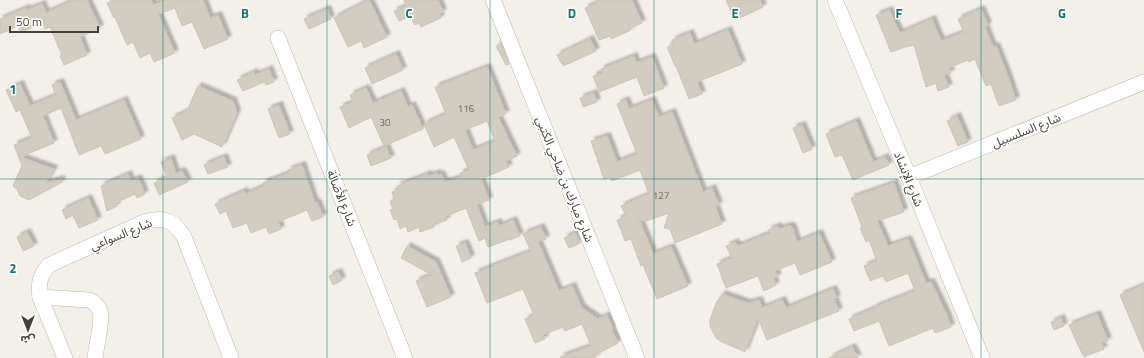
<svg xmlns="http://www.w3.org/2000/svg" width="1144" height="358" font-family="'Titillium Web','Noto Sans Arabic',sans-serif">
<style>
.building{fill:#d3ccc1;stroke:#cdc3b5;fill-rule:evenodd;filter:url(#shadow)}
.lines{fill:none;stroke-linecap:round;stroke-linejoin:round}
.minor-casing{stroke:#bdb8ae;stroke-width:16}
.minor{stroke:#fff;stroke-width:15}
.grid{fill:none;stroke:#0f766e;stroke-width:1;stroke-opacity:0.55}
.labels{text-anchor:middle;dominant-baseline:central;stroke-width:3;stroke-linejoin:round;paint-order:stroke}
.number-label{font-size:10px;fill:#69645b}
.street-label{font-size:12px;fill:#464139;stroke:#fff}
.grid-label{font-size:13px;text-anchor:middle;font-weight:bold;fill:#0f766e;stroke:#fff;stroke-width:3;stroke-linejoin:round;paint-order:stroke}
</style>
<defs>
<filter id="shadow"><feDropShadow dx="3.5" dy="-3.5" stdDeviation="1" flood-color="#0004"/></filter>
</defs>
<rect width="100%" height="100%" fill="#f3f0ea"/>
<g class="building">
<path d="M74,0h13l13,28 -20,9 7,18 -23,10 -4,-9 2,-1 -12,-28 -5,2 -2,-6 -22,9 -3,-6 -18,8v-15l26,-11 1,2 15,-6 4,9z"/>
<path d="M114,0h37l2,5 13,-5h37l7,18 8,-3 10,24 -24,10 -12,-27 -10,4 -7,-18 -17,6 17,39 -21,9 -4,-9 -10,5 -7,-16 -6,3 -12,-28 -1,1 -7,-15z"/>
<path d="M369,0l18,37 -23,11 -3,-7 -13,6 -14,-29z"/>
<path d="M404,0h34l5,12 -4,2 2,4 -20,9 -2,-4 -4,2 -5,-9 -11,5 -5,-10 12,-5z"/>
<path d="M596,0h36l10,23 -12,5 1,2 -20,9 -1,-3 -11,4 -14,-32 12,-5z"/>
<path d="M726,0h34l3,7 -28,13z"/>
<path d="M327,9l4,10 -22,10 -5,-10z"/>
<path d="M981,9l7,16 -3,2 8,20 3,-1 13,33 7,21 -17,6 -8,-22 -5,2 -11,-27 -6,3 -1,-2 -19,8 2,5 -7,2 5,12 -11,4 -2,-8 -10,4 -12,-42 -9,2 -14,5 -15,-37 13,-5 11,23 32,-14 9,22 23,-9 -6,-13z"/>
<path d="M728,30l14,34 -45,18 5,12 -13,5 -13,-33h-1l-8,-19 7,-3 -2,-4 18,-7 4,11z"/>
<path d="M590,39l6,12 -33,15 -6,-11z"/>
<path d="M501,43l8,21 -3,1 -10,-19z"/>
<path d="M396,54l7,16 -31,14 -7,-16z"/>
<path d="M634,56l2,7 16,-6 12,31 -20,8 -7,-19 -38,15 -6,-16 9,-3 -1,-4z"/>
<path d="M487,67l19,47 -8,3 19,39 -11,5 3,6 -28,12 8,21 -12,5 8,22 13,-5 1,4 14,-6 7,16 -10,4v-1l-22,8 -3,-9 -6,3 -13,-33 -20,8 1,4 -14,5 1,2 -14,5 -1,-5 -11,5 -2,-6 -6,3 -3,-10 -3,1 -4,-10 3,-1 -3,-8 4,-2 -2,-7 7,-3 -2,-3 31,-12 1,2 8,-3 2,2 2,-1 4,8 17,-5 -2,-4 9,-3 -15,-33 -20,10 -10,-23 22,-10 -11,-27zM487,121l8,20 -22,9 -8,-20z"/>
<path d="M269,69l5,13 -8,3 -2,-3 -21,9 -6,-11 17,-8 1,3z"/>
<path d="M60,82l16,38 48,-20 17,39 -36,15 -4,-8 -22,9 -18,-47 -18,8 11,27 -34,14 34,12 -8,14 15,-4 1,3 -33,18 -9,-4 -3,-7 -4,-3 9,-20 -8,-21 18,-7 -12,-28 -4,2 -10,-22 14,-6 10,22 26,-11 -4,-10z"/>
<path d="M198,86l35,15 4,12 -15,34 -28,-13 -12,6 -10,-22 15,-7z"/>
<path d="M366,88l7,15 28,-12 7,16 4,-2 11,24 -39,17 -13,-29 -22,11 -9,-21 13,-5 -3,-7z"/>
<path d="M594,93l3,9 -14,5 -3,-9z"/>
<path d="M626,100l3,9 23,-9 7,17 13,-5 31,80 9,-4 7,17 -4,1 7,18 -47,19 -5,-14 -6,-1 5,-15 -23,8 -7,-2 15,37 1,-3 16,-6 17,39 -31,13 -14,-34 -2,1 -10,-27 -6,2 -8,-21 9,-4 -5,-10 28,-12 -9,-24 -28,11 -2,-4 -6,2 -13,-38 16,-5 10,26 20,-8 -20,-50z"/>
<path d="M279,105l11,29 -11,4 -11,-29z"/>
<path d="M957,116l11,26 -10,4 -11,-25z"/>
<path d="M856,121l17,41 12,-5 4,8 -36,15 -11,-25 -7,2 -9,-23z"/>
<path d="M802,125l10,24 -9,4 -10,-25z"/>
<path d="M386,147l5,11 -20,8 -4,-11z"/>
<path d="M224,157l4,10 -20,7 -4,-9z"/>
<path d="M171,158l5,15 6,-2 6,11 -29,13 -5,-12 13,-6 -6,-15z"/>
<path d="M302,165l13,38 2,-1 6,15 -11,4 -5,-11 -29,12 3,7 -12,5 -3,-7 -15,6 -4,-10 -14,5 -7,-17 -6,3 -5,-10 29,-13 2,3 18,-8 -1,-3 26,-10 -1,-3z"/>
<path d="M128,174l3,7 7,-3 7,16 -8,4 -2,-4 -20,9 2,3 -10,5 -6,-25z"/>
<path d="M894,183l10,29 -27,9 11,25 20,-7 18,44 5,-1 16,33 4,12 -16,6 -2,-5 -44,18 -10,-25 -25,10 -5,-12 26,-11v-1l40,-16 -7,-18 -22,9 -3,-6 -13,5 -6,-15 13,-5 -8,-21 -3,2 -6,-14 2,-1 -11,-29z"/>
<path d="M88,198l10,22 -19,8 -6,-13 -7,4 -4,-9z"/>
<path d="M778,226l1,3 9,-3h3l2,3 4,13 22,-9 13,29 -32,13 -5,-12 -20,8 3,6 -5,1 3,7 -12,6 -6,-15 -32,12 -9,-24 15,-6 -6,-12 9,-4 3,4 32,-13 -2,-3z"/>
<path d="M541,227l5,12 -8,3 21,49 13,-5 10,22 16,11 9,-4 6,14h-2l7,14 -23,12 1,3h-35l-1,-1 31,-11 -9,-22 -17,7 -2,-4 -20,8 2,4 -10,4 -10,-24 9,-4 -11,-26 -36,14 -12,-30 56,-22 -8,-17z"/>
<path d="M27,232l7,14 -11,5 -6,-14z"/>
<path d="M575,233l5,10 -11,5 -5,-10z"/>
<path d="M465,243l6,15 -9,4 -6,-16z"/>
<path d="M407,246l29,16 15,35 -24,10 -11,-26 16,-6 -31,-17z"/>
<path d="M338,272l4,8 -9,5 -4,-9z"/>
<path d="M1144,285v67l-24,-57z"/>
<path d="M833,289l4,9 -3,1 5,12 -72,29 -9,-22 -13,34 -25,-11 -4,-3 -6,-12v-6l6,-17 6,-9 25,9 12,-3 3,8 20,-8 4,8z"/>
<path d="M1097,314l11,27 -7,2 3,6 -20,8 -7,-14 -8,-18z"/>
<path d="M1061,318l3,8 -10,4 -3,-8z"/>
<path d="M852,347l6,11h-29z"/>
</g>
<g class="lines">
<g class="minor-casing">
<g id="minor">
<path d="M493,0l144,358"/>
<path d="M835,0l74,177 73,181"/>
<path d="M278,38l127,320"/>
<path d="M909,177l235,-95"/>
<path d="M40,297l49,3c5,2 9,5 11,11 3,9 -4,36 -5,47"/>
<path d="M65,358l-25,-61c-2,-13 0,-22 9,-32l95,-43c19,-6 30,-2 40,15l47,121"/>
</g>
</g>
<use href="#minor" class="minor"/>
</g>
<path class="grid" d="M163,0v358M327,0v358M490,0v358M654,0v358M817,0v358M981,0v358M0,179h1144"/>
<g class="labels">
<g class="number-label">
<text x="466" y="108">116</text>
<text x="385" y="122">30</text>
<text x="661" y="195">127</text>
</g>
<g class="street-label">
<text transform="translate(1026 130) rotate(-22)">شارع السلسبيل</text>
<text transform="translate(565 179) rotate(68)">شارع مبارك بن ضاحي الكتبي</text>
<text transform="translate(909 179) rotate(68)">شارع الإنشاد</text>
<text transform="translate(342 198) rotate(68)">شارع الأَصَالَة</text>
<text transform="translate(121 234) rotate(-22)">شارع السواعي</text>
</g>
</g>
<g class="grid-label">
<text x="245" y="18">B</text>
<text x="409" y="18">C</text>
<text x="572" y="18">D</text>
<text x="735" y="18">E</text>
<text x="899" y="18">F</text>
<text x="1062" y="18">G</text>
<text x="13" y="94">1</text>
<text x="13" y="273">2</text>
</g>
<g transform="translate(28 330) rotate(180)" stroke="#ffffff" stroke-width="3" paint-order="stroke">
<path d="M0-3L7 15L0 10L-7 15Z" fill="#464139"/>
<text y="-6" font-size="11" font-weight="bold" text-anchor="middle" fill="#464139">ش</text>
</g>
<path d="M10 26v6h88v-6" fill="none" stroke="#464139" stroke-width="2"/>
<text x="16" y="26" font-size="12" fill="#464139" stroke="#ffffff" stroke-width="3" paint-order="stroke">50 m</text>
</svg>
